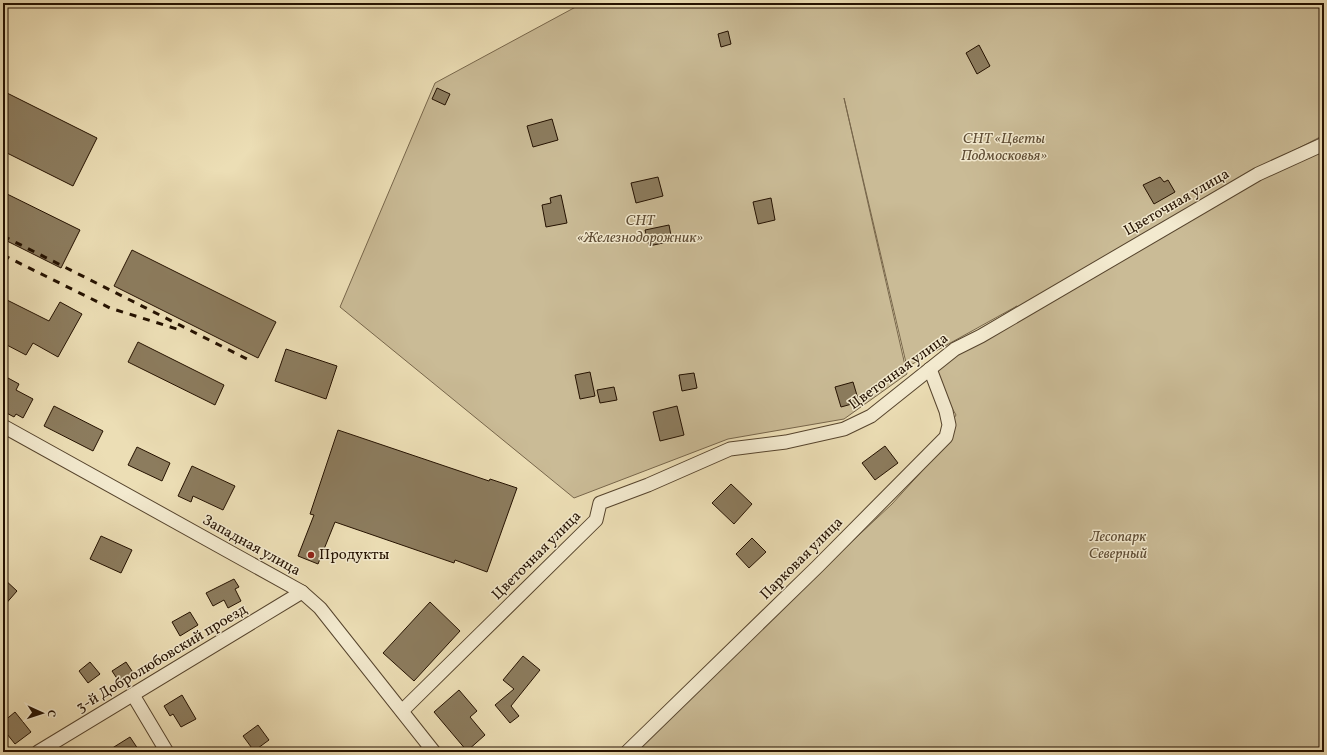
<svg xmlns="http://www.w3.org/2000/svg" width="1327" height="755" font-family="Vollkorn,serif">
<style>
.green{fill:#cabb96;stroke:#77664b}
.building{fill:#8c7c5e;stroke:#241100}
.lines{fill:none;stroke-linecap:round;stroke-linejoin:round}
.minor-casing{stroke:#56442d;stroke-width:15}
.minor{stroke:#f3eacf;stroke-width:13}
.rail{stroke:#241100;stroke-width:3;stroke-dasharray:7 7;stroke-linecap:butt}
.poi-dot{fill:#8f2418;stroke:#f3eacf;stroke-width:1.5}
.labels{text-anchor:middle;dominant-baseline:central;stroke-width:3;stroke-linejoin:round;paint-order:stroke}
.park-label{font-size:15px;font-style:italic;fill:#5e4c34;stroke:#f3eacf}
.street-label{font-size:15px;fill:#241100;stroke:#f3eacf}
.poi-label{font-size:15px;fill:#241100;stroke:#f3eacf;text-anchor:start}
</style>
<rect width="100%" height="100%" fill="#ecdeb5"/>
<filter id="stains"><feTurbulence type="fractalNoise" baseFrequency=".005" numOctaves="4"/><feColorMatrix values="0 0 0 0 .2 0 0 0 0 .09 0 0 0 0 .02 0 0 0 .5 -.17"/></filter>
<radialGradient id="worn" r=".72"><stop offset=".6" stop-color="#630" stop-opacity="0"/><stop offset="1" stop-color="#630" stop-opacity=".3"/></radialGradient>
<path class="green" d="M583,3h741v132l-33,17 33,-7v607h-697l265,-248 30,-33 34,-56 -21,-37 2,-15 11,-12 69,-45 -110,61 -63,-269 63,276 -63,45 -116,20 -154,59 -234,-191 95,-224z"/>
<g class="building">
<path d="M728,31l3,13 -10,3 -3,-13z"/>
<path d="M979,45l11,21 -13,8 -11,-21z"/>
<path d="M437,88l13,6 -5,11 -13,-6z"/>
<path d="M3,91l94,47 -24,48 -70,-35z"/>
<path d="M552,119l6,21 -25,7 -6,-21z"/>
<path d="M658,177l5,19 -27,7 -5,-20z"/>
<path d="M1160,177l4,5 4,-2 7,12 -21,12 -11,-19z"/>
<path d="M3,192l77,38 -19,38 -58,-29z"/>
<path d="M561,195l6,28 -21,4 -4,-22 9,-2 -1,-5z"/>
<path d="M771,198l4,22 -17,4 -5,-22z"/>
<path d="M669,225l3,16 -23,5 -4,-16z"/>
<path d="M132,250l144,72 -18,36 -144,-72z"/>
<path d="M3,298l46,23 11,-19 22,12 -24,43 -25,-14 -7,12 -23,-12z"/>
<path d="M138,342l86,43 -9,20 -87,-43z"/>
<path d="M286,349l51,17 -11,33 -51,-18z"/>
<path d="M590,372l5,24 -15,3 -5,-24z"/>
<path d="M694,373l3,15 -15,3 -3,-16z"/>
<path d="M8,378l11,6 -3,6 17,9 -10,19 -7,-4 -2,3 -11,-6v-23z"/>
<path d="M853,382l6,20 -18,5 -6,-20z"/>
<path d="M614,387l3,13 -17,3 -3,-13z"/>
<path d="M54,406l49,25 -10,20 -49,-25z"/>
<path d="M677,406l7,29 -24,6 -7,-29z"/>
<path d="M338,430l151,51 1,-2 27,9 -30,84 -32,-12 -1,3 -119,-41 -17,42 -20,-8 16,-41 -4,-1z"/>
<path d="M885,446l13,17 -23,17 -13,-17z"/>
<path d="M137,447l33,16 -8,18 -34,-16z"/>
<path d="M192,466l43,20 -12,24 -30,-14 -2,6 -13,-6z"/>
<path d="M731,484l21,20 -18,20 -22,-21z"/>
<path d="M101,536l31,14 -11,23 -31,-14z"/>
<path d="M752,538l14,14 -17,16 -13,-14z"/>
<path d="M3,578l14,13 -14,16z"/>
<path d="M234,579l5,8 -4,2 6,12 -13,7 -4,-8 -11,6 -7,-13z"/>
<path d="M430,602l30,29 -46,50 -31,-28z"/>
<path d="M190,612l8,13 -18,11 -8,-14z"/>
<path d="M523,656l17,14 -29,36 8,10 -9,7 -15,-18 19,-16 -11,-9z"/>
<path d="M90,662l10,12 -12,9 -9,-12z"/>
<path d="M126,662l8,12 -14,9 -8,-12z"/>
<path d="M459,690l18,21 -7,6 15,18 -18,16 -33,-39z"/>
<path d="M182,695l14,24 -15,8 -8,-13 -3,2 -6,-10z"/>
<path d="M15,712l16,20 -16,12 -12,-15v-7z"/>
<path d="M258,725l11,15 -15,11 -11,-15z"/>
<path d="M130,737l10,15h-34z"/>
</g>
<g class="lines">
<g class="minor-casing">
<g id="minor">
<path d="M3,426l299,166 18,16 114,144"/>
<path d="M133,695l34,57"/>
<path d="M402,711l194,-191 4,-17 48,-18 82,-36 56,-7 58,-13 27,-13 84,-67 26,-13 277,-162 66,-30"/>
<path d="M38,752l264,-160"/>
<path d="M627,752l191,-186 128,-129 3,-12 -3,-14 -16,-42"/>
</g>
</g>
<use href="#minor" class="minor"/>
<g class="rail">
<path d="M3,236l250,126"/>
<path d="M3,255l107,53 67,21"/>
</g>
</g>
<circle class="poi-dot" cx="311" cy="555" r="4"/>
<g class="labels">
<g class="park-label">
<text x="1004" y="139">СНТ «Цветы<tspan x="1004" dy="17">Подмосковья»</tspan></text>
<text x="640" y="221">СНТ<tspan x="640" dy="17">«Железнодорожник»</tspan></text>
<text x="1118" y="537">Лесопарк<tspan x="1118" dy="17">Северный</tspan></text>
</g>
<g class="street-label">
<text transform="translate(1177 203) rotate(-30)">Цветочная улица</text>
<text transform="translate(899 372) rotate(-36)">Цветочная улица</text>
<text transform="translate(251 546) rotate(29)">Западная улица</text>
<text transform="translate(537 556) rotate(-45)">Цветочная улица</text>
<text transform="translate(802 559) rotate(-45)">Парковая улица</text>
<text transform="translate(162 659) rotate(-31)">3-й Добролюбовский проезд</text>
</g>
<g class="poi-label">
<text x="319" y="555">Продукты</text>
</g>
</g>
<rect width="1327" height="755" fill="none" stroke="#ecdeb5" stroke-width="16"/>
<rect x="4" y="4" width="1319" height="747" fill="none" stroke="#241100" stroke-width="2"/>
<rect x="8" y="8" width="1311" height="739" fill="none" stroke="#241100"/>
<g transform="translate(42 713) rotate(93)" stroke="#f3eacf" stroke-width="3" paint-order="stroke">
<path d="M0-3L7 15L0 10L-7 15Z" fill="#241100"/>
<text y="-6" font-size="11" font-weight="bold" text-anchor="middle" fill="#241100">С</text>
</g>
<rect width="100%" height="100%" filter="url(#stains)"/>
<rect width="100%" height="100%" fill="url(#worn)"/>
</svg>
